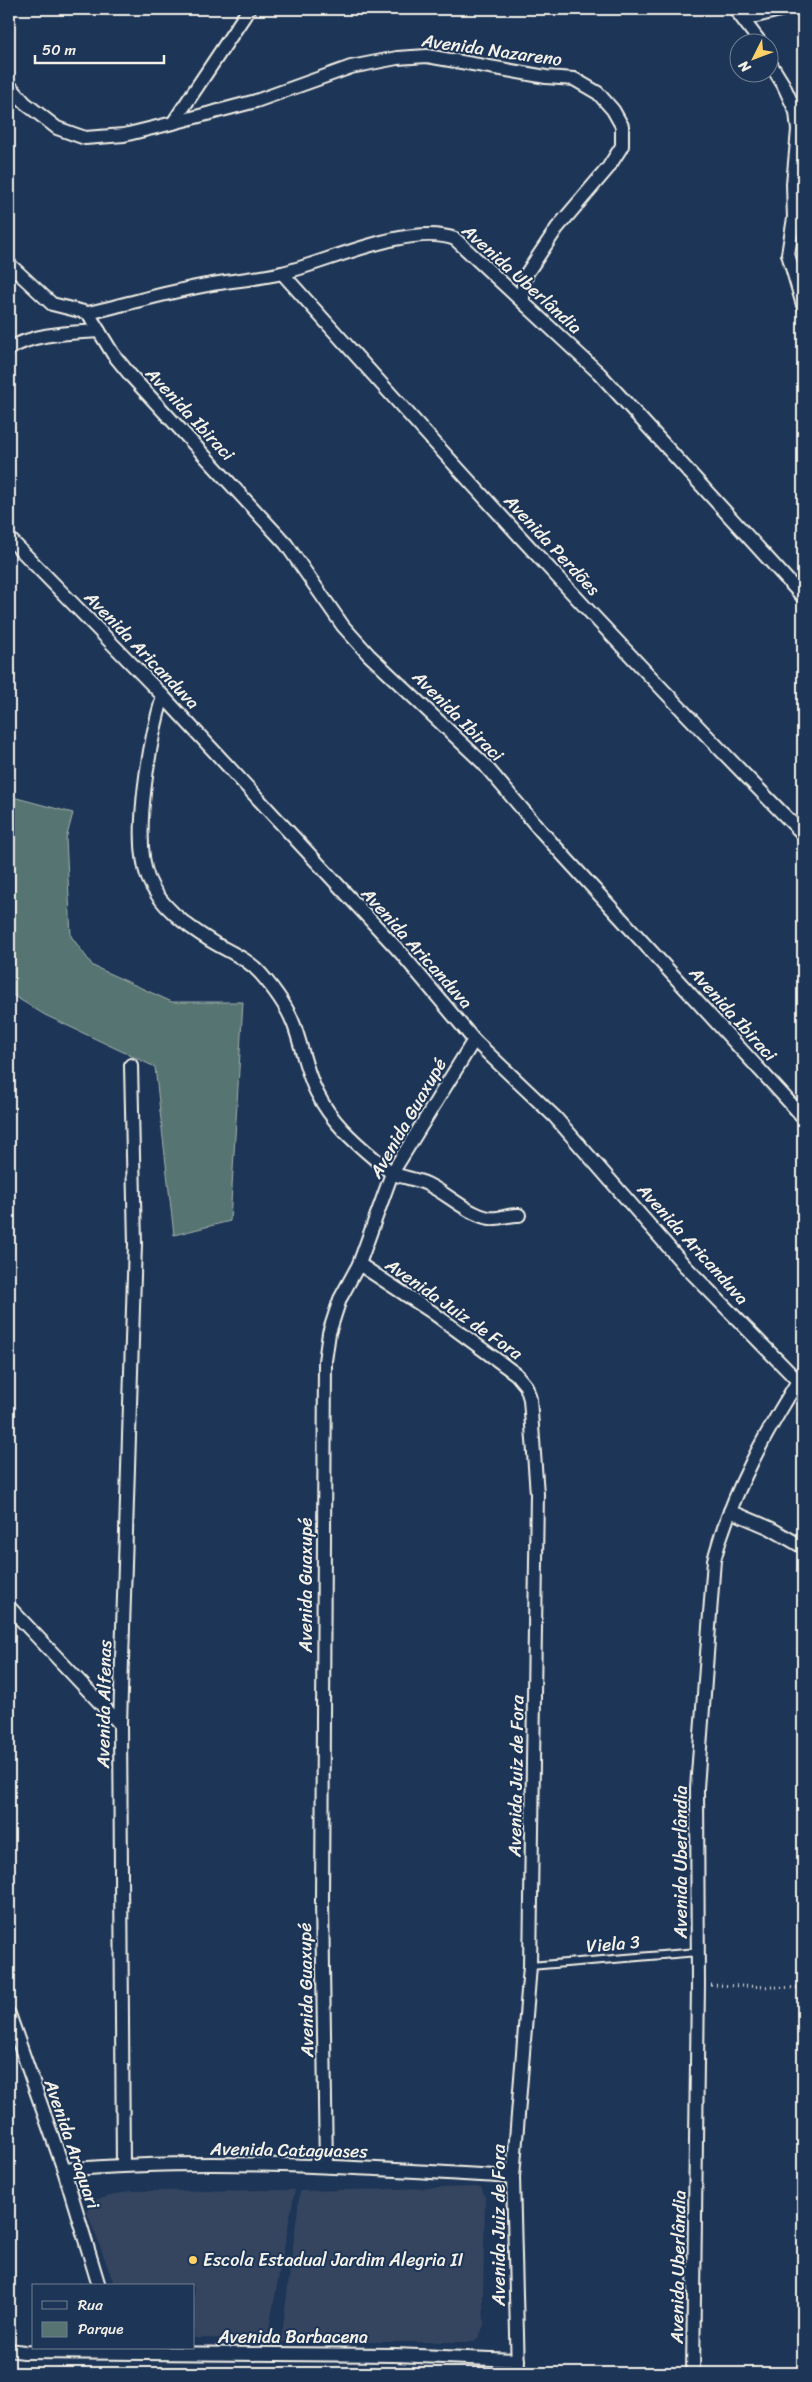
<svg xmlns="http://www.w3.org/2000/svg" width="812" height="2382" font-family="Sriracha,sans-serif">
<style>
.built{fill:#34455f}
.green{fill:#577472;stroke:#a6b2ad}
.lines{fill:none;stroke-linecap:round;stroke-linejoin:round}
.lane-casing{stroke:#f4f1e8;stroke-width:10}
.street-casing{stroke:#f4f1e8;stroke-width:16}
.path{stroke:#f4f1e8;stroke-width:3;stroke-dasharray:1 4;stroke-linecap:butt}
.lane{stroke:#1d3557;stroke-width:6}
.street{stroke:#1d3557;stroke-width:12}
.poi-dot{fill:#ffd166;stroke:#1d3557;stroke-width:2}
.labels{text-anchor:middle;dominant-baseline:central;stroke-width:4;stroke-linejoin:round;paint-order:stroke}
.street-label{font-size:18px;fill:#f4f1e8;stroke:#1d3557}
.poi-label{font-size:18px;fill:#f4f1e8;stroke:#1d3557;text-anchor:start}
</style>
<rect width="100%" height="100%" fill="#1d3557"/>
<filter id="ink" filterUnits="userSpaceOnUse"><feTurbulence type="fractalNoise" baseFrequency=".02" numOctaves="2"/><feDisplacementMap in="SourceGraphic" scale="10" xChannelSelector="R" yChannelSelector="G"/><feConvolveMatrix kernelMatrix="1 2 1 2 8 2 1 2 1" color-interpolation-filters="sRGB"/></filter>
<g filter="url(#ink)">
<g class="built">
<path d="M481,2187l4,11 -2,100 1,27 -5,12 -6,5h-192l19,-151z"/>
<path d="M295,2190l-28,149 -73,-1v-52h-79l-28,-74 8,-12 35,-9z"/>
</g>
<path class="green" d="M9,796l64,17 -7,26 5,97 22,30 79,36h71l-13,219 -56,14 -19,-168 -110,-52 -36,-22z"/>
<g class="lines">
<g class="lane-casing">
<path id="lane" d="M530,1966l168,-14"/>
</g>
<g class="street-casing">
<g id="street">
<path d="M735,9l25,33"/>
<path d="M744,19l40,-10"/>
<path d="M770,63l13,21 13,28 2,18 -5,54 1,34 -6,36 15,51"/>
<path d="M9,85l16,18 32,25 28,10 39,-3 49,-12 83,-22 95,-34 46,-9 30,-2 119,21 28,2 24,14 15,17 9,16v20l-14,22 -51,60 -30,45 -4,15v14"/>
<path d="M173,123l76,-114"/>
<path d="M9,264l43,40 36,9 25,41 18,22 155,168 57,82 26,29 114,108 58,68 262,286"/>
<path d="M282,273c170,190 341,380 521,561"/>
<path d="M88,313c40,-9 79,-21 119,-28 25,-5 51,-6 75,-12 46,-11 129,-51 173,-34l144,134 204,224"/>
<path d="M9,349c25,-16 60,-16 90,-18"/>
<path d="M9,538l154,158 238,257 73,87 81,77 130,149 113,115"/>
<path d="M163,696c-13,43 -31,140 -15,182 11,28 39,48 63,63 18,11 36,17 50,33 13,15 26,32 33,51 8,22 12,47 23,68 14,28 35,47 59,67 6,4 12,11 18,14 11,4 22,5 33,10 21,10 39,29 62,34 9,2 20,-4 30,-3"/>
<path d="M359,1264l73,48 84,62 10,12 4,13 7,95 -7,472 -17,211 5,196"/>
<path d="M730,1511l40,17 33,19"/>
<path d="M9,1607l111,117"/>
<path d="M9,2014l55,156 35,116"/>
<path d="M123,2165l-3,-441 15,-480 -4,-179"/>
<path d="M326,2166l-4,-265 3,-540 4,-28 11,-34 19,-35 33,-91 82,-133"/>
<path d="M64,2170c149,-13 300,-2 449,7"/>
<path d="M9,2350l15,2 370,3 124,5"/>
<path d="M693,2373l5,-388 -1,-197 17,-228c18,-68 52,-128 89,-187"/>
</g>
</g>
<path class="path" d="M711,1985l92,3"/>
<use href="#lane" class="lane"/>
<use href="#street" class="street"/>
</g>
</g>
<circle class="poi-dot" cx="193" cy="2260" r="5"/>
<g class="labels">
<g class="street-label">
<text transform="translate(492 50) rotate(8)">Avenida Nazareno</text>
<text transform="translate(522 279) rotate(42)">Avenida Uberlândia</text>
<text transform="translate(190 414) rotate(47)">Avenida Ibiraci</text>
<text transform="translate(552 545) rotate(47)">Avenida Perdões</text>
<text transform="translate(142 650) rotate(46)">Avenida Aricanduva</text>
<text transform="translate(458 716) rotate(45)">Avenida Ibiraci</text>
<text transform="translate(417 948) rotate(48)">Avenida Aricanduva</text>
<text transform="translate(733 1014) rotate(48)">Avenida Ibiraci</text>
<text transform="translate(408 1118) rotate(-60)">Avenida Guaxupé</text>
<text transform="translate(693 1244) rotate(48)">Avenida Aricanduva</text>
<text transform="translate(454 1309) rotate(35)">Avenida Juiz de Fora</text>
<text transform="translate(306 1585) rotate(-90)">Avenida Guaxupé</text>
<text transform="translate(104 1704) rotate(-89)">Avenida Alfenas</text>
<text transform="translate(516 1776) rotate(-89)">Avenida Juiz de Fora</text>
<text transform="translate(681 1862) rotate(-90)">Avenida Uberlândia</text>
<text transform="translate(613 1944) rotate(-5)">Viela 3</text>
<text transform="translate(306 1990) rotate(-91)">Avenida Guaxupé</text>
<text transform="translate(72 2144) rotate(71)">Avenida Araquari</text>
<text transform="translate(289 2150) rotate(1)">Avenida Cataguases</text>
<text transform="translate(499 2225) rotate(-90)">Avenida Juiz de Fora</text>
<text transform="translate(678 2267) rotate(-89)">Avenida Uberlândia</text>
<text x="293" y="2337">Avenida Barbacena</text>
</g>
<g class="poi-label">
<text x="203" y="2260">Escola Estadual Jardim Alegria II</text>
</g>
</g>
<rect width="812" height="2382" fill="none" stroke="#1d3557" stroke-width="30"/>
<rect x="15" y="15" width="782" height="2352" fill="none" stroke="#f4f1e8" stroke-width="2" filter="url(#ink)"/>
<rect x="32" y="2284" width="162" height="65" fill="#1d3557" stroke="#738091"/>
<rect x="42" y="2301" width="25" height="8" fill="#1d3557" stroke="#738091"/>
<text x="78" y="2310" font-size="15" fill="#f4f1e8">Rua</text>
<rect x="42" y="2322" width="25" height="15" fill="#577472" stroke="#738091"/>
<text x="78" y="2334" font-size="15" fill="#f4f1e8">Parque</text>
<g transform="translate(754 58) rotate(228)"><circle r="24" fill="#1d3557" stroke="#738091"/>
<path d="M0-4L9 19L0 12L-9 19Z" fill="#ffd166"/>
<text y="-8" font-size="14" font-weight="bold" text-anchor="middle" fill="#f4f1e8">N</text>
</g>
<path d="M35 55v8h129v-8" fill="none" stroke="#f4f1e8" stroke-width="2.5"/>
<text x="42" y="55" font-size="15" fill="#f4f1e8" stroke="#1d3557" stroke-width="4" paint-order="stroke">50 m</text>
</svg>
